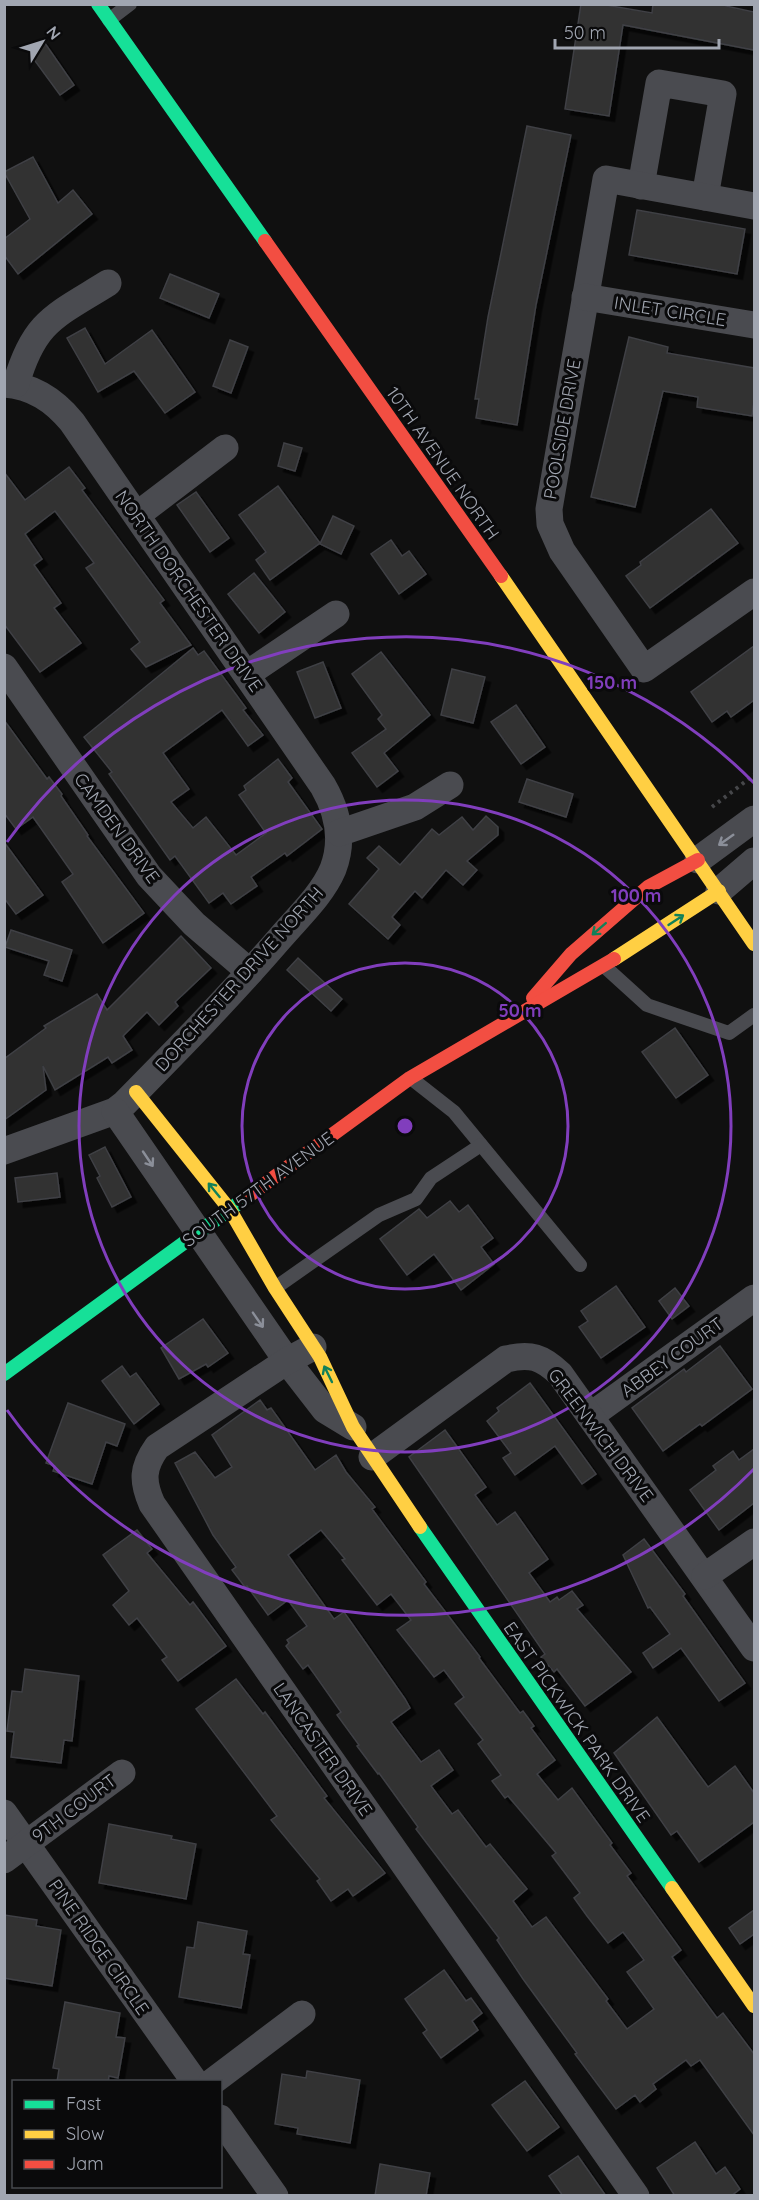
<svg xmlns="http://www.w3.org/2000/svg" width="759" height="2200" font-family="Quicksand,sans-serif">
<style>
.building{fill:#303033;stroke:#3f4044;stroke-width:1.5;fill-rule:evenodd;filter:url(#shadow)}
.lines{fill:none;stroke-linecap:round;stroke-linejoin:round}
.path{stroke:#46474a;stroke-width:4;stroke-dasharray:3 4.5;stroke-linecap:butt}
.lane{stroke:#4a4b50;stroke-width:14}
.street{stroke:#4a4b50;stroke-width:27}
.fast{stroke:#16e098;stroke-width:14}
.slow{stroke:#ffcf43;stroke-width:14}
.jam{stroke:#f24e42;stroke-width:14}
.oneway{stroke:#8b8f99}
.oneway2{stroke:#118059}
.ring{fill:none;stroke:#813ebd;stroke-width:3}
.labels{text-anchor:middle;dominant-baseline:central;stroke-width:6;stroke-linejoin:round;paint-order:stroke}
.street-label{font-size:18px;fill:#a1a6b1;stroke:#0a0a0b}
.centre{fill:#813ebd;stroke:#0a0a0b;stroke-width:3}
.ring-label{font-size:18px;text-anchor:middle;font-weight:bold;fill:#813ebd;stroke:#0a0a0b;stroke-width:6;stroke-linejoin:round;paint-order:stroke}
</style>
<defs>
<filter id="shadow"><feDropShadow dx="5.5" dy="5.5" stdDeviation="0" flood-color="#0009"/></filter>
</defs>
<rect width="100%" height="100%" fill="#101010"/>
<g class="building">
<path d="M581,4h19l52,9 1,-9h73v2l28,6v38l-131,-25 -14,91 -44,-7z"/>
<path d="M42,39l32,46 -14,10 -33,-45z"/>
<path d="M527,126l44,9 -35,170 -19,120 -41,-7 3,-19h-4l13,-82z"/>
<path d="M33,157l25,46 15,-13 19,24 -74,60 -14,-19v-16l26,-20 -26,-47z"/>
<path d="M637,210l108,19 -8,45 -108,-19z"/>
<path d="M170,274l49,20 -10,24 -49,-20z"/>
<path d="M85,328l20,36 47,-34 43,62 -30,21 -31,-42 -36,21 -31,-54z"/>
<path d="M629,337l39,10 -1,6 87,15v33l-2,15 -55,-9 1,-10 -35,-6 -28,116 -44,-10z"/>
<path d="M230,340l18,7 -17,46 -18,-7z"/>
<path d="M284,443l18,5 -7,23 -17,-5z"/>
<path d="M69,467l16,21 -3,2 82,110 -4,3 31,42 -45,22 -15,-18 9,-7 -54,-74 8,-5 -39,-52 -30,23 17,25 -8,6 27,38 -7,5 27,35 -41,29 -36,-48v-152l21,28z"/>
<path d="M278,486l42,57 -50,37 -14,-20 10,-8 -27,-37z"/>
<path d="M196,492l33,46 -19,14 -33,-47z"/>
<path d="M711,509l27,34 -88,65 -24,-32 15,-11 -1,-3z"/>
<path d="M333,516l21,10 -13,28 -21,-10z"/>
<path d="M391,540l11,16 7,-5 17,23 -27,20 -28,-40z"/>
<path d="M254,573l31,39 -26,21 -31,-39z"/>
<path d="M754,646v54l-23,17 -4,-6 -15,11 -21,-30z"/>
<path d="M193,648l5,7 6,-4 42,57 -3,2 20,25 -15,11 -26,-36 -59,43 26,36 -18,13 22,26 13,-11 30,38 30,-22 -27,-38 7,-5 -2,-4 34,-27 14,19 -4,4 34,47 -35,27 -2,-3 -34,24 6,9 -26,18 -8,-11 -14,10 -34,-47 -5,4 -61,-86 3,-2 -28,-35z"/>
<path d="M381,652l49,63 -46,38 14,18 -21,16 -25,-34 34,-24 -8,-10 4,-4 -30,-41z"/>
<path d="M323,662l18,46 -26,10 -18,-46z"/>
<path d="M452,669l33,8 -12,46 -32,-8z"/>
<path d="M516,705l29,42 -24,17 -30,-42z"/>
<path d="M4,720l43,59 2,-2 13,17 -1,2 27,39 -1,1 57,77 -41,30 -41,-61 11,-8 -40,-57 -17,12 -12,-16z"/>
<path d="M527,779l46,15 -7,23 -47,-15z"/>
<path d="M486,816l12,11v8l-31,26 10,9 -14,15 -17,-15 -24,28 -7,-7 -23,26 8,8 -12,14 -39,-35 30,-35 -12,-11 12,-12 21,19 32,-36 7,6 23,-18 11,13z"/>
<path d="M4,842l39,53 -27,19 -12,-16z"/>
<path d="M11,930l61,20 -10,31 -18,-6 5,-14 -44,-14z"/>
<path d="M181,936l30,32 -36,34 3,4 -19,19 -12,-13 -24,24 9,14 -20,13 -4,-6 -53,33 -12,-24 3,24 -42,30v-61l42,-31 -2,-2 53,-32 10,16z"/>
<path d="M298,958l44,41 -11,12 -44,-41z"/>
<path d="M675,1028l33,47 -32,23 -34,-46z"/>
<path d="M105,1147l26,50 -19,10 -15,-29 3,-2 -11,-21z"/>
<path d="M57,1173l3,24 -42,5 -3,-24z"/>
<path d="M450,1201l9,11 9,-7 25,33 -12,9 13,17 -33,26 -27,-36 -27,21 -27,-36 39,-30 8,9z"/>
<path d="M616,1286l29,41 -44,31 -22,-31 9,-6 -7,-10z"/>
<path d="M675,1288l14,18 -17,13 -13,-18z"/>
<path d="M203,1319l25,34 -20,14 -2,-3 -27,15 -18,-31z"/>
<path d="M720,1346l32,43 -50,37 -2,-2 -37,27 -31,-43 52,-39 2,3z"/>
<path d="M122,1366l8,11 6,-4 23,31 -25,20 -32,-43z"/>
<path d="M530,1383l66,91 -14,10 -27,-38 -40,29 -12,-17 8,-5 -24,-32 12,-10 -2,-3z"/>
<path d="M260,1400l7,10 4,-2 44,62 21,-15 10,17 29,35 -3,2 54,73 -2,2 56,73 -1,1 41,55 3,-2 11,15 -3,2 24,32 -18,14 21,26 14,-12 40,55 -2,2 21,28 -4,3 54,74 -9,7 45,61 6,-5 31,41v81l-54,-75 -9,6 -5,-6 -33,24 3,5 -16,13 -5,-7 -19,14 -41,-55 2,-1 -54,-74 -26,-39 2,-2 -83,-109 2,-2 -39,-54 -1,1 -21,-28 2,-1 -22,-30 4,-3 -33,-47 -5,4 -17,-23 3,-3 -2,-3 20,-14 -19,-26 -20,15 -21,-29 -2,1 -13,-17 4,-3 -23,-32 -38,-72 20,-11 20,26 17,-11 -20,-32zM321,1530l24,29 -3,1 35,45 14,-11 20,26 -14,10 37,47 10,-7 20,27 -9,7 28,36 -5,4 23,31 -9,6 13,17 3,-2 48,57 -4,3 28,37 -6,5 13,18 21,27 15,-11 21,28 -17,12 27,37 -27,20 -21,-28 2,-2 -62,-82 -14,10 -19,-26 14,-12 -37,-45 -4,3 -28,-37 -6,4 -21,-28 22,-16 -14,-20 -18,12 -30,-40 19,-14 -5,-9 -61,-87 -10,7 -46,-64z"/>
<path d="M68,1403l57,21 -8,22 -11,-4 -14,42 -39,-13 2,-5 -9,-3z"/>
<path d="M445,1430l41,57 -11,8 22,30 18,-13 33,47 -19,14 21,29 7,-5 2,3 13,-9 11,14 -6,4 54,63 -46,34 -28,-37 -3,3 -13,-15 4,-3 -136,-197z"/>
<path d="M754,1449v54l-35,27 -29,-40 26,-20 -3,-4 20,-15 6,9z"/>
<path d="M137,1530l15,19 -5,4 43,52 3,-3 33,44 -48,35 -16,-21 5,-3 -30,-39 -8,7 -16,-20 16,-14 -26,-36z"/>
<path d="M644,1539l41,55 -2,2 62,87 -26,18 -38,-53 -28,20 -10,-15 27,-19 -20,-27 -2,1 -25,-53z"/>
<path d="M25,1669l54,7 -7,65 -8,-1 -3,23 -50,-6 3,-25 -7,-1 5,-40 10,1z"/>
<path d="M236,1679l27,35 2,-2 62,84 -3,2 61,75 -32,23 -5,-7 -17,12 -14,-20 3,-2 -49,-59 6,-4 -81,-107z"/>
<path d="M657,1717l51,70 27,-21 19,27v29l-55,40 -22,-31 -6,4 -57,-82z"/>
<path d="M109,1824l63,12 -1,3 25,5 -10,55 -87,-16z"/>
<path d="M754,1910v24l-14,10 -11,-16z"/>
<path d="M4,1915l33,5 -1,6 25,4 -9,56 -48,-8z"/>
<path d="M198,1922l49,9 -4,23 7,1 -9,53 -62,-11 8,-50 7,1z"/>
<path d="M444,1970l22,31 5,-3 11,15 -10,8 6,9 -37,28 -18,-25 4,-3 -22,-31z"/>
<path d="M65,2002l55,11 -4,24 9,1 -7,40 -9,-2 -1,6h-51l2,-13 -6,-1z"/>
<path d="M307,2071l53,9 -10,63 -53,-9 1,-6 -23,-4 7,-50 24,4z"/>
<path d="M525,2081l34,46 -32,24 -35,-46z"/>
<path d="M695,2142l21,32 9,-7 15,22 -9,7h-56l-18,-28z"/>
<path d="M578,2156l28,40h-43l-14,-20z"/>
<path d="M380,2164l50,9 -4,23h-51z"/>
</g>
<g class="lines">
<path class="path" d="M712,807l42,-32"/>
<g class="lane">
<path d="M109,20l21,-16"/>
<path d="M604,966l43,39 82,28 25,-18"/>
<path d="M412,1079l42,33 126,153"/>
<path d="M275,1288l104,-73 37,-16 15,-21 50,-33"/>
</g>
<g class="street">
<path d="M641,186l18,-103 64,11 -18,103"/>
<path d="M754,206l-148,-27 -57,330 1,15 12,27 82,118 110,-77"/>
<path d="M585,297l169,28"/>
<path d="M4,384c29,2 50,16 68,38l251,364c15,26 21,54 10,83 -11,26 -34,47 -52,68 -50,58 -103,112 -157,167l-9,7 -111,40"/>
<path d="M16,384c18,-63 39,-68 92,-101"/>
<path d="M137,515l88,-67"/>
<path d="M4,667l145,209 45,48 56,48"/>
<path d="M247,674l89,-60"/>
<path d="M339,833l76,-26 35,-22"/>
<path d="M698,860l56,-41"/>
<path d="M719,891l35,-30"/>
<path d="M115,1111l172,250 38,49 28,17"/>
<path d="M313,1347l-26,14 -130,86c-15,21 -15,34 -5,57l484,692"/>
<path d="M590,1416l164,-118"/>
<path d="M372,1457l134,-98c25,-6 36,-2 54,15l194,274"/>
<path d="M705,1576l49,-34"/>
<path d="M4,1813l191,269"/>
<path d="M4,1860l118,-87"/>
<path d="M212,2082l90,-68"/>
<path d="M220,2118l55,78"/>
</g>
<g class="fast">
<path d="M98,4l167,237"/>
<path d="M4,1374l247,-180"/>
<path d="M420,1527l252,361"/>
</g>
<g class="slow">
<path d="M501,576l253,368"/>
<path d="M614,959l105,-68"/>
<path d="M136,1092l94,118 45,78 45,69 33,70 67,100"/>
<path d="M672,1888l82,118"/>
</g>
<g class="jam">
<path d="M265,241l236,335"/>
<path d="M533,998l38,-44 77,-67 50,-27"/>
<path d="M251,1194l159,-116 204,-119"/>
</g>
</g>
<defs><path id="oneway-shaft" d="M-6 0H5M1.5-3L5.5 0L1.5 3" fill="none" stroke-width="1.6" stroke-linecap="round" stroke-linejoin="round" transform="scale(1.5)"/></defs>
<g class="oneway">
<use href="#oneway-shaft" transform="translate(726 840) rotate(145)"/>
<use href="#oneway-shaft" transform="translate(148 1159) rotate(56)"/>
<use href="#oneway-shaft" transform="translate(258 1320) rotate(55)"/>
</g>
<g class="oneway2">
<use href="#oneway-shaft" transform="translate(676 920) rotate(-33)"/>
<use href="#oneway-shaft" transform="translate(599 929) rotate(139)"/>
<use href="#oneway-shaft" transform="translate(214 1190) rotate(-129)"/>
<use href="#oneway-shaft" transform="translate(328 1374) rotate(-116)"/>
</g>
<g class="ring">
<circle cx="405" cy="1126" r="163"/>
<circle cx="405" cy="1126" r="326"/>
<path d="M754 1469A489 489 0 0 1 7 1410M7 842A489 489 0 0 1 754 783"/>
</g>
<g class="labels">
<g class="street-label">
<text transform="translate(670 311) rotate(9)">INLET CIRCLE</text>
<text transform="translate(562 429) rotate(-80)">POOLSIDE DRIVE</text>
<text transform="translate(443 463) rotate(55)">10TH AVENUE NORTH</text>
<text transform="translate(189 591) rotate(55)">NORTH DORCHESTER DRIVE</text>
<text transform="translate(117 828) rotate(54)">CAMDEN DRIVE</text>
<text transform="translate(239 979) rotate(-48)">DORCHESTER DRIVE NORTH</text>
<text transform="translate(258 1189) rotate(-36)">SOUTH 57TH AVENUE</text>
<text transform="translate(672 1357) rotate(-36)">ABBEY COURT</text>
<text transform="translate(601 1435) rotate(53)">GREENWICH DRIVE</text>
<text transform="translate(577 1722) rotate(55)">EAST PICKWICK PARK DRIVE</text>
<text transform="translate(323 1749) rotate(55)">LANCASTER DRIVE</text>
<text transform="translate(74 1808) rotate(-37)">9TH COURT</text>
<text transform="translate(99 1947) rotate(55)">PINE RIDGE CIRCLE</text>
</g>
</g>
<circle cx="405" cy="1126" r="9" class="centre"/>
<g class="ring-label">
<text x="612" y="689">150 m</text>
<text x="636" y="902">100 m</text>
<text x="520" y="1017">50 m</text>
</g>
<rect width="759" height="2200" fill="none" stroke="#a1a6b1" stroke-width="12"/>
<rect x="12" y="2080" width="210" height="108" fill="#0a0a0b" stroke="#46484d" stroke-width="1.5"/>
<rect x="24" y="2100" width="30" height="9" fill="#16e098" stroke="#46484d" stroke-width="1.5"/>
<text x="66" y="2110" font-size="18" fill="#a1a6b1">Fast</text>
<rect x="24" y="2130" width="30" height="9" fill="#ffcf43" stroke="#46484d" stroke-width="1.5"/>
<text x="66" y="2140" font-size="18" fill="#a1a6b1">Slow</text>
<rect x="24" y="2160" width="30" height="9" fill="#f24e42" stroke="#46484d" stroke-width="1.5"/>
<text x="66" y="2170" font-size="18" fill="#a1a6b1">Jam</text>
<g transform="translate(42 42) rotate(52)" stroke="#0a0a0b" stroke-width="4.5" paint-order="stroke">
<path d="M0-4.5L10 22L0 15L-10 22Z" fill="#a1a6b1"/>
<text y="-9" font-size="16" font-weight="bold" text-anchor="middle" fill="#a1a6b1">N</text>
</g>
<path d="M555 39v9h164v-9" fill="none" stroke="#a1a6b1" stroke-width="3"/>
<text x="564" y="39" font-size="18" fill="#a1a6b1" stroke="#0a0a0b" stroke-width="4.5" paint-order="stroke">50 m</text>
</svg>
